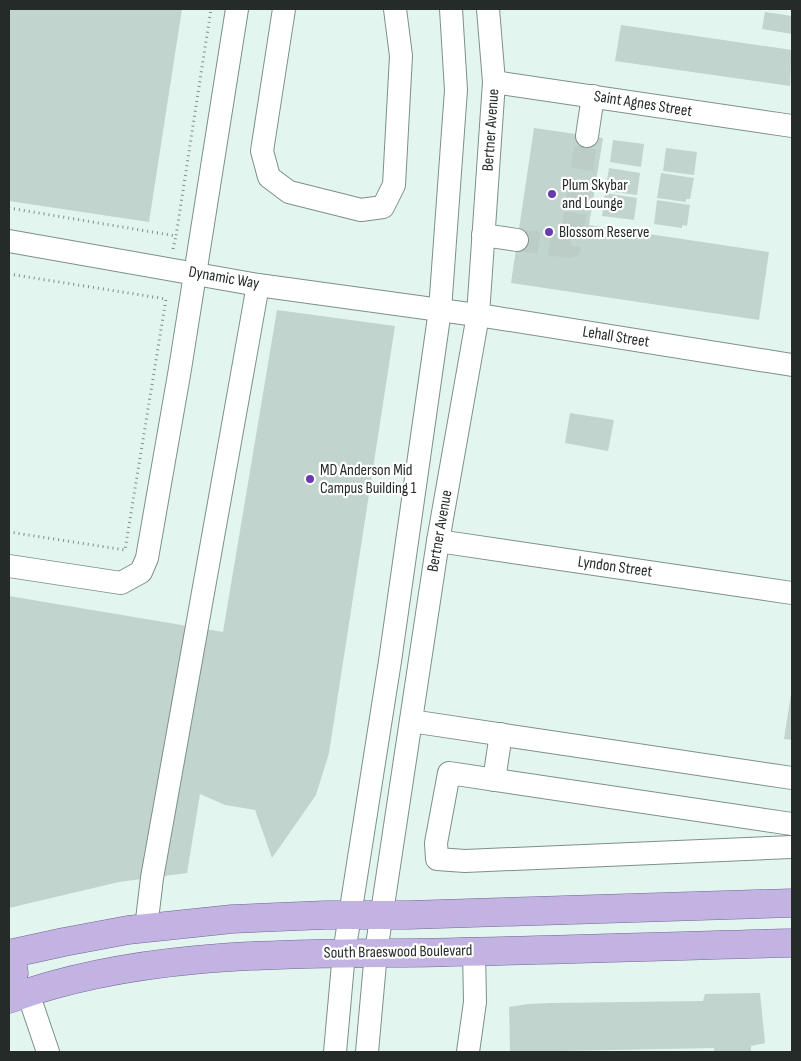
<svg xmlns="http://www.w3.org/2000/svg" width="801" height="1061" font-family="'Sofia Sans Condensed',sans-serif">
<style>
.building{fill:#c1d4ce}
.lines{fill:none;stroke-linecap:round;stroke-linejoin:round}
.minor-tunnel{stroke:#bccdc7;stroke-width:22;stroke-dasharray:22 11;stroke-linecap:butt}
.minor-casing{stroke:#7d8f89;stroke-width:24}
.major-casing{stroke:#716396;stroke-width:29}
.path{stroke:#818e8a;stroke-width:3;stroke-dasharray:1 4;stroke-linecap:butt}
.minor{stroke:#fff;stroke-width:22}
.major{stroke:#c3b3e3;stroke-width:28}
.poi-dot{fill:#6a3ab1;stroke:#fff;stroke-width:2}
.labels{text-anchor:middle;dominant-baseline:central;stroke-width:4.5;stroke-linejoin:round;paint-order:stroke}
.street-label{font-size:16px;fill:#242b29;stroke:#fff}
.poi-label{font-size:16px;fill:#242b29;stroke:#fff;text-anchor:start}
</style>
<rect width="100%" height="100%" fill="#e2f6ef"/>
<g class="building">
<path d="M9,9h173l-33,213 -140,-21z"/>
<path d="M765,12l27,4v18l-30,-5z"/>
<path d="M621,25l171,25 -2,36 -175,-25z"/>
<path d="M534,128l69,10 -14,87 180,27 -10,68 -248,-37z"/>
<path d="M613,140l31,4 -3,23 -31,-5z"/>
<path d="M666,148l31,4 -3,23 -31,-4z"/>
<path d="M609,168l31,5 -3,22 -32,-4z"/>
<path d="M661,173l33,5 -4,21h-4v3l-29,-4z"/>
<path d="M605,193l32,5 -3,22 -32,-4z"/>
<path d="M657,200l33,5 -3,21 -5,-1v3l-28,-4z"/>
<path d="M277,310l118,16 -66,427 -13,42 -44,63 -17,-48 -30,-5 -25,-11 -13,79 -68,9 -110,26v-312l214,36z"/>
<path d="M570,413l44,7 -6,31 -43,-8z"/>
<path d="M791,694h1v46l-8,-1z"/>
<path d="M760,993l5,50 -14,3v6h-37v-4l-204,4 -1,-45 19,-3 22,-1 153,-2 2,-7z"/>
</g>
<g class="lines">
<path class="minor-tunnel" d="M517,240l53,7 17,-111"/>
<g class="minor-casing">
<g id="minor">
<path d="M284,9l-22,142 7,26 20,15 72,18 22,-3 11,-22 7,-129 -6,-47"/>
<path d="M494,82l298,44"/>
<path d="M587,136l6,-40"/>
<path d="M483,235l34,5"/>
<path d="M9,241l249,44 233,32 301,48"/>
<path d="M438,541l354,52"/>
<path d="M9,566l112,17 20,-11 6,-14 33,-189 57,-360"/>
<path d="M411,721l381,57"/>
<path d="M494,780l7,-46"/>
<path d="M792,824l-343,-51 -13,70 1,16 28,2 327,-14"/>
<path d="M146,928l6,-50 106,-593"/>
<path d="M28,993l20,59"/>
<path d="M335,1052l9,-99 46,-292 50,-351 16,-220 -5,-81"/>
<path d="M367,1052l9,-100 62,-411 40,-226 16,-233 -6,-73"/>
<path d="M468,1052l7,-50 -1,-52"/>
</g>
</g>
<g class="major-casing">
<g id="major">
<path d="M9,954l55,-12 64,-12 104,-11 94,-4h82l384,-12"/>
<path d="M9,979l5,-6 -3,-19"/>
<path d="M9,999c126,-46 263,-45 395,-46 129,-2 259,-7 388,-10"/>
</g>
</g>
<g class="path">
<path d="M9,208l167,28 35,-227"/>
<path d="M173,249l3,-13"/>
<path d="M9,274l157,25 -41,251 -116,-18"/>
</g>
<use href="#minor" class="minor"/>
<use href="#major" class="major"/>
</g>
<g class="poi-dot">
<circle cx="552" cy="194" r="5"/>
<circle cx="549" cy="232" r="5"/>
<circle cx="310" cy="479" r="5"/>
</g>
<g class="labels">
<g class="street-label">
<text transform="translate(643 104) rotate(9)">Saint Agnes Street</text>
<text transform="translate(491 130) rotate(-86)">Bertner Avenue</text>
<text transform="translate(224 278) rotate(10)">Dynamic Way</text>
<text transform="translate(616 337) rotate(9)">Lehall Street</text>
<text transform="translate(440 531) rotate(-80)">Bertner Avenue</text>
<text transform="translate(615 567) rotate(8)">Lyndon Street</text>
<text transform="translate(398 952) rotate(-1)">South Braeswood Boulevard</text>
</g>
<g class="poi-label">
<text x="562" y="185">Plum Skybar<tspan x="562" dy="18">and Lounge</tspan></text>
<text x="559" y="232">Blossom Reserve</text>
<text x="320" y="470">MD Anderson Mid<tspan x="320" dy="18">Campus Building 1</tspan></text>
</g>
</g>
<rect width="801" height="1061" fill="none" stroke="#242b29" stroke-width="20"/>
</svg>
